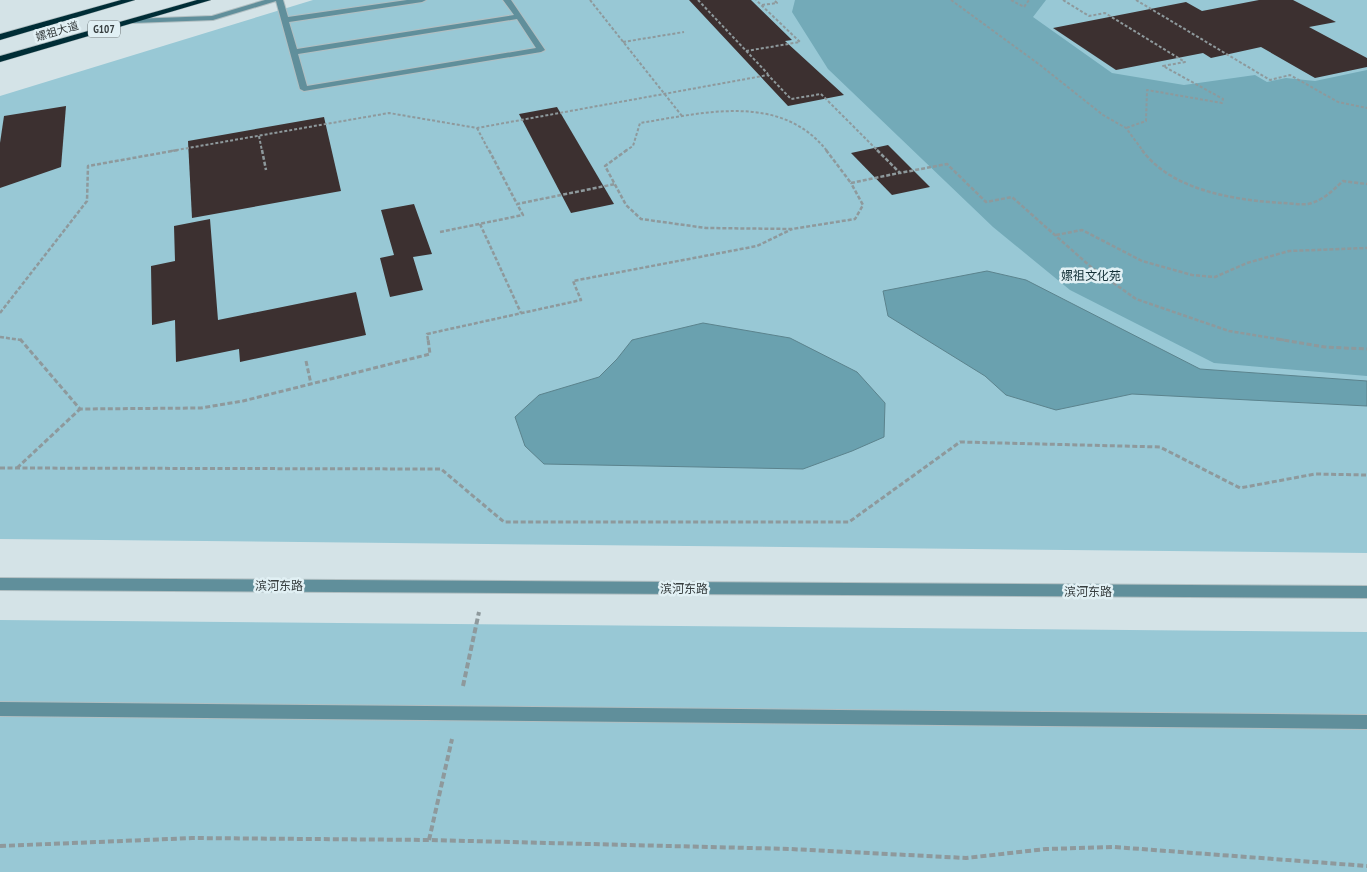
<svg xmlns="http://www.w3.org/2000/svg" width="1367" height="872" font-family="'PT Sans Narrow','Noto Sans SC',sans-serif">
<style>
.green{fill:#98c8d5}
.forest{fill:#73aab8}
.water{fill:#6aa1af;stroke:#5b838d}
.building{fill:#3c3030}
.lines{fill:none;stroke-linecap:round;stroke-linejoin:round}
.minor-casing{stroke:#b1bfc2;stroke-width:2}
.highway-casing{stroke:#b1bfc2;stroke-width:1}
.path-far3{stroke:#8e999c;stroke-width:2;stroke-dasharray:3 2;stroke-linecap:butt}
.path-far2{stroke:#8e999c;stroke-width:2.5;stroke-dasharray:4 2;stroke-linecap:butt}
.path-far1{stroke:#8e999c;stroke-width:3;stroke-dasharray:5 2.5;stroke-linecap:butt}
.path{stroke:#8e999c;stroke-width:4;stroke-dasharray:6 3;stroke-linecap:butt}
.minor{fill:#608f9b;fill-rule:evenodd}
.highway{fill:#002d36;fill-rule:evenodd}
.labels{text-anchor:middle;dominant-baseline:central;stroke-width:5;stroke-linejoin:round;paint-order:stroke}
.shield{fill:#e1f0f4;stroke:#6a7375;stroke-width:1}
.shield-label{font-size:11px;font-weight:bold;fill:#373e3f}
.far-street-label{font-size:11px;fill:#373e3f;stroke:#e1f0f4}
.park-label{font-size:12px;fill:#133037;stroke:#e1f0f4}
.street-label{font-size:12px;fill:#373e3f;stroke:#e1f0f4}
</style>
<rect width="100%" height="100%" fill="#d4e3e7"/>
<g class="green">
<path d="M313,0h1054v553l-1367,-14v-443z"/>
<path d="M0,620l1367,12v240h-1367z"/>
</g>
<path class="forest" d="M795,0h251l-13,17 79,56 72,12 71,-10 12,7 19,-4 29,3 52,-11v306l-153,-13 -144,-73 -77,-63 -165,-158 -36,-57z"/>
<g class="water">
<path d="M987,271l39,9 174,89 167,12v25l-235,-12 -76,16 -50,-15 -21,-19 -97,-60 -5,-25z"/>
<path d="M703,323l87,15 67,34 28,31 -1,34 -32,14 -49,18 -259,-5 -19,-18 -10,-29 24,-22 60,-18 18,-18 15,-19z"/>
</g>
<g class="building">
<path d="M689,0h62l41,40 -7,1 59,54 -56,11z"/>
<path d="M1259,0h34l43,22 -27,5 58,31v9l-52,11 -54,-31 -50,11 -8,-5 -87,17 -63,-42 133,-26 16,9z"/>
<path d="M66,106l-5,61 -61,21v-45l4,-27z"/>
<path d="M557,107l57,97 -43,9 -52,-99z"/>
<path d="M324,117l17,74 -149,27 -4,-77z"/>
<path d="M888,145l42,42 -38,8 -41,-42z"/>
<path d="M414,204l18,50 -19,3 10,33 -33,7 -10,-39 14,-3 -13,-45z"/>
<path d="M210,219l8,101 138,-28 10,43 -126,27 -1,-13 -63,13 -1,-42 -23,5 -1,-59 24,-5 -1,-35z"/>
</g>
<g class="lines">
<g class="minor-casing">
<g id="minor">
<path d="M265,0h18l5,17 119,-17h19l-4,2 -133,20 8,27 217,-34 -11,-15h8l34,50 -4,2 -237,39 -4,-2 -24,-88 -63,19 -80,3 -4,-2 4,-2 79,-3zM517,19l19,29 -229,38 -9,-32z"/>
<path d="M0,578l1367,8v12l-1367,-8z"/>
<path d="M0,702l1367,13v14l-1367,-13z"/>
</g>
</g>
<g class="highway-casing">
<g id="highway">
<path d="M121,0h14l-135,40v-6z"/>
<path d="M197,0h14l-211,62v-6z"/>
</g>
</g>
<g class="path-far3">
<path d="M590,0l92,116"/>
<path d="M698,0l70,74"/>
<path d="M951,0l89,65 63,50 23,13 17,23"/>
<path d="M1011,0l13,7 5,-7"/>
<path d="M1063,0l26,16 16,-3 80,49 -22,4 60,33 -1,4 -75,-13 -1,31 -20,7"/>
<path d="M1136,0l134,80 20,-5 48,27 29,6"/>
<path d="M762,5l15,-2 -3,-3"/>
<path d="M623,42l61,-10"/>
<path d="M746,51l54,-9 -44,-42"/>
<path d="M477,128l12,23"/>
<path d="M259,136l3,15"/>
<path d="M171,151l218,-38 88,15 291,-53 23,24 30,-5 57,57"/>
<path d="M625,151l8,-5 7,-23c63,-10 141,-31 187,28"/>
</g>
<g class="path-far2">
<path d="M262,150l4,20"/>
<path d="M489,150l28,54 98,-20"/>
<path d="M627,150l-22,16 21,39 15,14 65,9 86,1 63,-10 8,-14 -12,-22"/>
<path d="M826,150l25,33"/>
<path d="M877,150l23,23 47,-9 39,38 26,-5 79,70 45,32 93,32 55,9"/>
<path d="M1142,150c30,41 93,50 140,53 8,0 18,2 26,1 16,-4 24,-13 35,-23l24,3"/>
<path d="M851,183l48,-10"/>
<path d="M480,224l41,89"/>
<path d="M440,232l83,-17 -6,-11"/>
<path d="M1056,235l26,-5 60,31 50,14 23,2 32,-14 42,-12 78,-3"/>
<path d="M0,313l87,-112 1,-35 90,-16"/>
<path d="M0,337l21,3"/>
<path d="M428,340l-1,-6 154,-34 -8,-19 184,-35 35,-17"/>
</g>
<g class="path-far1">
<path d="M20,339l60,70 121,-1 42,-7 187,-47 -2,-15"/>
<path d="M1277,339l48,8 42,2"/>
<path d="M306,361l5,23"/>
<path d="M0,468l441,1 63,53h345l111,-80 200,5 80,41 75,-14 52,1"/>
<path d="M17,468l63,-59"/>
</g>
<g class="path">
<path d="M463,686l16,-74"/>
<path d="M429,840l23,-101"/>
<path d="M0,846l192,-8 237,2 361,9 176,9 80,-9 68,-2 253,19"/>
</g>
<use href="#minor" class="minor"/>
<use href="#highway" class="highway"/>
</g>
<g class="labels">
<rect class="shield" x="88" y="20.5" width="32" height="17" rx="4"/>
<g class="shield-label">
<text x="104" y="29">G107</text>
</g>
<g class="far-street-label">
<text transform="translate(57 31) rotate(-16)">嫘祖大道</text>
</g>
<g class="park-label">
<text x="1091" y="275">嫘祖文化苑</text>
</g>
<g class="street-label">
<text x="279" y="585">滨河东路</text>
<text x="684" y="588">滨河东路</text>
<text x="1088" y="591">滨河东路</text>
</g>
</g>
</svg>
